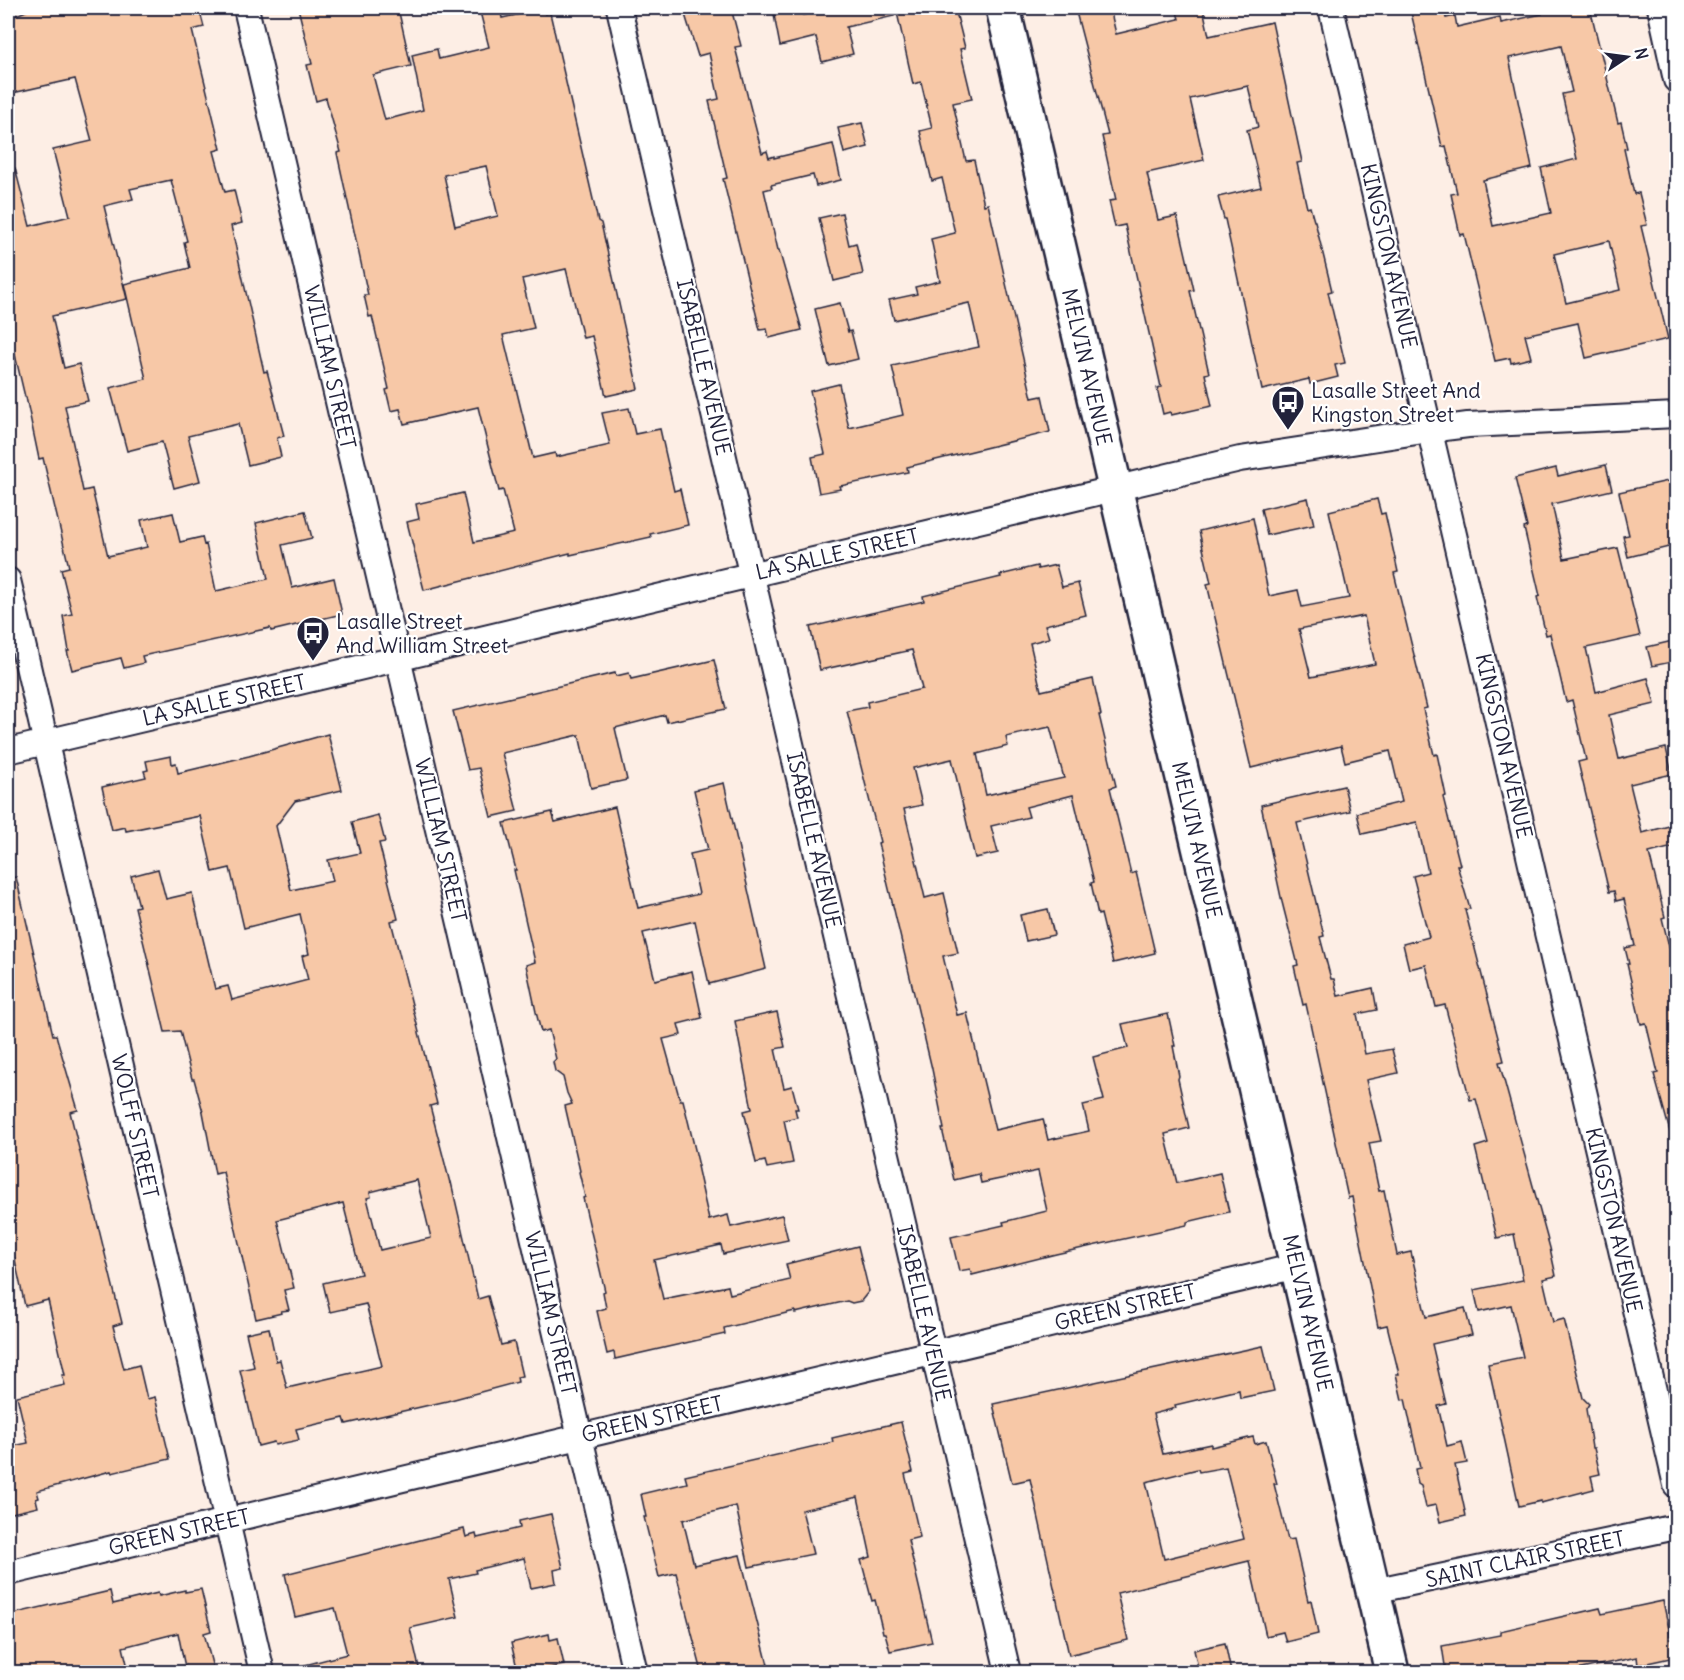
<svg xmlns="http://www.w3.org/2000/svg" width="1684" height="1680" font-family="Delius,sans-serif">
<style>
.building{fill:#f7c8a7;stroke:#22223b;stroke-width:1.5;fill-rule:evenodd}
.lines{fill:none;stroke-linecap:round;stroke-linejoin:round}
.street-casing{stroke:#22223b;stroke-width:28}
.secondary-casing{stroke:#22223b;stroke-width:38}
.street{stroke:#fff;stroke-width:24}
.secondary{stroke:#fff;stroke-width:33}
.labels{text-anchor:middle;dominant-baseline:central;stroke-width:4.5;stroke-linejoin:round;paint-order:stroke}
.street-label{font-size:21px;fill:#22223b;stroke:#fff}
.poi-label{font-size:21px;fill:#22223b;stroke:#fff;text-anchor:start}
</style>
<rect width="100%" height="100%" fill="#fdeee5"/>
<filter id="ink" filterUnits="userSpaceOnUse"><feTurbulence type="fractalNoise" baseFrequency=".0167" numOctaves="2"/><feDisplacementMap in="SourceGraphic" scale="12" xChannelSelector="R" yChannelSelector="G"/><feConvolveMatrix kernelMatrix="1 2 1 2 8 2 1 2 1" color-interpolation-filters="sRGB"/></filter>
<g filter="url(#ink)">
<g class="building">
<path d="M33,8h166l5,19 -12,3 29,119 -7,2 11,41 9,-2 8,33 -11,3 33,146 3,-1 17,65 -7,2 4,19 -33,8 -10,-41 -50,12 12,45 -26,7 -12,-46 -35,9 -17,-63 36,-9 -22,-95 66,-16 -6,-26 3,-1 -16,-61 -41,9 3,10 -29,7 23,93 -75,17 12,52 15,-4 9,37 -23,5 18,85 9,-2 16,67 39,-9 -6,-27 32,-7 7,29 22,-5 2,8 2,-1 10,47 52,-12 -12,-56 49,-12 7,27 -30,7 10,43 42,-10 8,36 -71,17 -1,-3 -128,28 2,7 -20,5 -3,-10 -49,12 -5,-19h2l-6,-35 9,-2 -11,-45 8,-2 -26,-109 -4,1 -13,-62h-1l-17,-72v-156l7,-1 15,58 40,-10 -17,-66 39,-9 -17,-62 -67,15v-72l6,-2v-4z"/>
<path d="M298,8h100l13,58 -38,9 12,45 38,-10 -11,-55 25,-6 2,10 50,-12 -10,-39h21l2,10 42,-9 1,5 5,-1 48,208 3,2 37,166 -32,7 -14,-60 -9,2 -17,-69 -44,10 12,49 -31,7 30,123 22,-5 1,4 54,-12 -8,-32 27,-5 6,26 25,-5 14,62 6,-2 8,36 -38,9 1,3 -81,18v-2l-146,37 -17,-68 12,-3 -3,-15 47,-11 11,49 40,-9 -11,-43 -4,1 -21,-84 -74,17 -4,-15 -9,2 -5,-21 3,-1 -17,-73 -3,1 -5,-22h4l-31,-142 4,-1 -15,-54 -10,3 -9,-36 5,-1zM486,166l12,50 -43,10 -11,-51z"/>
<path d="M683,8h48l10,38 -6,1 27,106 5,-2 2,7 5,-2v2l59,-14 8,36 -25,6 -3,-11 -42,10 1,3 -8,2 14,60h1l23,80 -33,8 -2,-9 -7,1 -37,-151 4,-1 -18,-77 10,-2 -10,-46 -11,3z"/>
<path d="M802,8l1,7 34,-7h56l1,8 -48,11 7,27 -31,8 -6,-25 -36,9 -6,-31z"/>
<path d="M896,8h59l10,40 -5,1 12,50 -19,4 13,58 8,-1 10,45 4,-1 44,194 10,-2 8,36 -143,35 1,5 -68,14 1,3 -22,4 -7,-36 13,-3 -15,-63 29,-7 10,44 54,-13 -11,-49 87,-19 -10,-44 -75,17 -5,-20 28,-6 -2,-7 25,-6 -9,-42 24,-6 -13,-55 -10,3 -12,-50 12,-3 -11,-46 -8,2z"/>
<path d="M1075,8h35l6,26 63,-15 -3,-11h27l6,28 63,-14 30,140 -5,1 10,45 3,-1 4,14h1l17,70 -4,1 17,71 -10,2 3,12 -28,7 -1,-5 -47,11 -37,-171h-1l-6,-22 43,-10 -14,-57 11,-3 -10,-41 -58,13 14,61 -57,13 11,47 19,-4 17,74 -4,1 19,82 -4,1 7,32 -41,9 -1,-3 -7,2 -6,-26 4,-1 -36,-162 -10,2 -6,-26 7,-1 -14,-64 6,-1z"/>
<path d="M1410,8h33l3,10 9,-2 2,11 43,-10 1,6 41,-9 -2,-6h50l28,115 3,-1 6,26 -3,1 10,45 5,-1 8,32 -6,1 27,113 -82,19 -8,-35 -53,12 6,23 -20,5 -1,-5 -15,3 -31,-127 -4,1 -9,-41 6,-1 -11,-47 -4,1zM1561,46l11,46 -10,2 15,65 -36,9 10,45 -58,13 -10,-46 49,-12 -23,-110zM1609,241l11,49 -54,13 -12,-49z"/>
<path d="M862,123l6,24 -24,6 -6,-25z"/>
<path d="M842,213l7,32 7,-2 7,31 -29,7 -15,-63z"/>
<path d="M840,303l8,29 3,-1 7,28 -29,7 -14,-57z"/>
<path d="M1606,465l6,25 -60,14 12,55 54,-11 22,88 -54,12 10,44 52,-14 7,26 -46,11 10,44 47,-11 6,26 -42,10 12,49 35,-9v22l-28,7 16,64 -3,1 15,61v152l-7,1 -16,-58 4,-1 -12,-50 -5,1 -14,-60h2l-4,-16 10,-2 -11,-47 -8,2 -2,-10 -5,1 -31,-130 8,-2 -14,-60 -6,2 -16,-68 -4,1 -9,-38 3,-1 -16,-68 3,-1 -12,-49 41,-10 2,8z"/>
<path d="M1677,479v66l-49,12 -5,-21 6,-1 -10,-43z"/>
<path d="M1308,498l6,27 -47,10 -6,-26z"/>
<path d="M1377,499l4,15 4,-1 13,59 -4,1 33,135 -4,1 11,46 3,-1 9,42 -3,1 17,68h-3l13,44 -5,1 39,151 -5,1 51,186 6,28 -13,3 10,43 11,-3 19,79 6,6 -3,5 6,39h2l6,26 -9,2 3,13 -53,14v-2l-22,5 -31,-142 35,-7 -12,-52 -32,7 -5,-22 49,-10 -9,-46 -17,4 -22,-91 13,-4 -12,-44 -6,1 -25,-95 -9,2 -10,-42 -17,4 -6,-25 26,-7 -16,-61 15,-4 -11,-50 -55,12 -5,-21 45,-11 -12,-51 -45,11 -4,-16 -90,22 -44,-184 4,-1 -12,-52 54,-13 16,78 29,-6 4,17 47,-9 -20,-87zM1364,616l11,48 -64,13 -12,-48z"/>
<path d="M1056,565l6,22 16,-4 8,32 -41,10 4,13 -19,5 11,48 52,-12 8,36h-2l17,71 -6,2 21,86 5,-2 19,81 -42,10 -12,-49 -3,1 -7,-32 3,-1 -21,-87 -47,12 3,10 -38,9 7,27 -23,5 -23,-99 -39,9 9,37 -18,4 21,89 19,-5 14,60 -15,3 14,59 10,-2 28,117 48,-11 5,21 41,-9 -6,-26 21,-5 -11,-43 35,-9 -6,-24 46,-10 7,32h-2l6,30 -1,3 11,49 -24,6 12,49 43,-10 9,39 -42,10v3l-131,29 -84,21 -2,-6 -11,2 -8,-34 53,-12 -1,-3 44,-11 -9,-40 -57,12 -2,-9 -25,6 -12,-51h2l-12,-60 -54,-226 2,-1 -33,-131 21,-4 -1,-5 55,-13 -10,-39 -92,20 -10,-43 114,-26 -1,-5 78,-19 -1,-2 37,-9 1,3zM1050,727l14,51 -78,17 -9,-41 31,-8 -2,-9z"/>
<path d="M1677,640v21l-25,5 -5,-19z"/>
<path d="M714,660l12,49 -59,13 -2,-7 -50,13 12,52 -36,8 -12,-53 -77,18 15,58 -26,6 -12,-49 -11,2 -15,-59 162,-38 1,3 13,-3 2,6z"/>
<path d="M328,734l14,56 -47,11 -19,25 15,64 42,-9 -5,-21 32,-7 -8,-31 26,-7 7,27 -6,1 19,76 -7,2 46,183 -7,2 20,77 1,-1 27,117 10,-3 13,49 13,-3 8,34 -5,1 1,5 -71,19 -101,23 -2,-6 -48,11 3,11 -24,5 -1,-3 -16,4 -18,-76 14,-3 -8,-34 23,-5 7,33 4,-1 7,28 95,-22 -16,-62 -36,8 -7,-29 38,-9 -18,-71 -66,17 17,68 -10,2 5,20 -8,1 1,2 -26,6 -33,-147 -8,2 -12,-62 -9,-33h-2l-12,-48 -15,1 -30,-125 4,-1 -8,-30 27,-7 8,30 26,-6 23,96 13,-3 4,14 76,-20 -6,-24 7,-2 -9,-40 -56,14 -14,-60 -17,4 -13,-56 -74,15 -1,-4 -13,3 -10,-43 44,-10 -2,-6 4,-1 -2,-9 25,-5 1,8 4,-1 2,10 71,-17zM417,1180l14,58 -51,12 -13,-52 4,-1 -1,-5z"/>
<path d="M724,783l42,186 -57,15 -14,-63 -52,12 12,47 37,-9 10,47 -24,6 3,11 -18,4 17,61h3l16,66h-2l12,54 19,-5 3,12 51,-12 6,25 -65,14 -2,-9 -67,15 9,39 65,-13 2,8 60,-14 -4,-16 72,-18 11,45 -8,10 -9,2 -5,-2 -52,12v-2l-71,17 1,6 -110,25 -1,-7 -7,2 -10,-43 9,-3 -3,-16 2,-1 -22,-93 2,-1 -6,-25 1,-1 -15,-65 7,-2 -5,-11 -4,-16 -8,-6 -2,-9 3,-3 -7,-29 -8,2 -5,-20 -10,-47 9,-3 -21,-92h2l-12,-47 48,-11 3,10 60,-15 23,101 61,-14 -9,-40 18,-4 -14,-60z"/>
<path d="M1344,786l6,25 -53,12 27,113 -4,1 11,42h3l4,17 35,-8 4,22 -20,4 8,40 27,-5 6,24 -32,7 15,61 -12,2 10,48 5,-1 13,65 14,-3 15,65 39,-9 7,27 -40,9 14,60 -8,2 9,40 15,-4 5,21 -12,2 11,51 -26,6 -4,-17 -10,2 -5,-21 -3,-2 -3,-15 5,-1 -15,-69 -3,1 -6,-26h3l-12,-49 -9,2 -26,-130 -4,1 -42,-194 -3,1 -9,-39 4,-1 -16,-63 -21,-97z"/>
<path d="M16,877l37,158h3l22,75 -8,2 52,211 -9,3 11,43 15,-4 8,34 8,-2 15,62 -58,14 -1,-2 -74,20 2,7 -3,1 2,8 -30,7v-64l6,-1 -1,-3 15,-3 -11,-47 48,-11 -3,-10h3l-17,-75 -23,6 -17,-78v-350z"/>
<path d="M1048,909l6,26 -28,6 -6,-26z"/>
<path d="M777,1012l8,35 -10,2 9,39 8,-2 6,23h-3l2,8 -13,3 9,43 -26,5 -2,-7 -9,2 -12,-52 8,-2 -17,-88z"/>
<path d="M1263,1346l11,45 -34,7 -1,-8 -64,15 1,3 -23,6 10,40 48,-10v3l42,-10 2,7 11,-3 11,43h-3l14,56 6,-1 14,62 3,-1 7,34 -32,8 -3,-10 -17,4 -17,-75 -132,32 11,47 -59,15 -39,-176 -18,4 -19,-79zM1226,1467l18,72 -80,20 -18,-77 52,-13 1,3z"/>
<path d="M901,1422l12,50 -8,2 15,63 -12,3 24,102 -42,9 -5,-18h-2l-8,-33 -3,1 -11,-41 10,-3 -13,-60 -56,13 11,44 -64,13 -13,-61 -53,14 11,45 46,-10 28,110 -32,7h-34l-26,-99 -17,4 -15,-60h2l-5,-23 46,-11 -2,-7 148,-34 -1,-4z"/>
<path d="M551,1514l12,54 -9,2 2,13 -25,5 -7,-30 -49,12 1,3 -27,6 9,38 -48,11 10,44h-114l-1,-7 42,-11 -12,-46 -40,9 -10,-43 179,-45 2,8 10,-3 1,4 43,-10 -1,-7z"/>
<path d="M201,1589l10,42 -7,2 10,39h-28l-8,-39 -55,14 6,25h-121v-57l102,-24 3,13 45,-11 1,3 26,-6v2z"/>
<path d="M1663,1601l12,56 -37,8 -1,-8 -70,15h-121l-4,-26 58,-11v-4l100,-23 2,6z"/>
<path d="M549,1634l1,6 8,-2 6,27 -34,7h-12l-7,-29z"/>
<path d="M1225,1643l6,29h-32l-5,-22z"/>
</g>
<g class="lines">
<g class="street-casing">
<g id="street">
<path d="M246,8l389,1664"/>
<path d="M619,8l389,1664"/>
<path d="M1331,8l345,1477"/>
<path d="M1660,8l16,72"/>
<path d="M8,580l254,1092"/>
<path d="M8,751l1232,-292 190,-29 38,-5 208,-10"/>
<path d="M8,1573l1289,-307"/>
<path d="M1373,1591l303,-64"/>
</g>
</g>
<g class="secondary-casing">
<path id="secondary" d="M1003,8l389,1664"/>
</g>
<use href="#street" class="street"/>
<use href="#secondary" class="secondary"/>
</g>
</g>
<defs>
<g id="bus-pin" transform="scale(1.725)"><path d="M0 17L-7.5 6A9.5 9.5 0 1 1 7.5 6Z" fill="#22223b" stroke="#fff"/><path d="M-5-6H5V4H4V6H2V4H-2V6H-4V4H-5ZM-3.5-4V0h7V-4ZM-3.5 1.2v1.5H-2V1.2ZM2 1.2v1.5H3.5V1.2Z" fill="#fff"/></g>
</defs>
<g fill-rule="evenodd">
<use href="#bus-pin" x="1288" y="402"/>
<use href="#bus-pin" x="313" y="633"/>
</g>
<g class="labels">
<g class="street-label">
<text transform="translate(1389 256) rotate(77)">KINGSTON AVENUE</text>
<text transform="translate(330 367) rotate(77)">WILLIAM STREET</text>
<text transform="translate(704 367) rotate(77)">ISABELLE AVENUE</text>
<text transform="translate(1087 367) rotate(77)">MELVIN AVENUE</text>
<text transform="translate(837 554) rotate(-13)">LA SALLE STREET</text>
<text transform="translate(224 700) rotate(-13)">LA SALLE STREET</text>
<text transform="translate(1504 746) rotate(77)">KINGSTON AVENUE</text>
<text transform="translate(441 840) rotate(77)">WILLIAM STREET</text>
<text transform="translate(814 840) rotate(77)">ISABELLE AVENUE</text>
<text transform="translate(1197 840) rotate(77)">MELVIN AVENUE</text>
<text transform="translate(135 1126) rotate(77)">WOLFF STREET</text>
<text transform="translate(1614 1220) rotate(77)">KINGSTON AVENUE</text>
<text transform="translate(1125 1307) rotate(-13)">GREEN STREET</text>
<text transform="translate(551 1313) rotate(77)">WILLIAM STREET</text>
<text transform="translate(924 1313) rotate(77)">ISABELLE AVENUE</text>
<text transform="translate(1308 1313) rotate(77)">MELVIN AVENUE</text>
<text transform="translate(652 1419) rotate(-13)">GREEN STREET</text>
<text transform="translate(179 1532) rotate(-13)">GREEN STREET</text>
<text transform="translate(1525 1559) rotate(-12)">SAINT CLAIR STREET</text>
</g>
<g class="poi-label">
<text x="1311" y="390">Lasalle Street And<tspan x="1311" dy="24">Kingston Street</tspan></text>
<text x="336" y="621">Lasalle Street<tspan x="336" dy="24">And William Street</tspan></text>
</g>
</g>
<rect width="1684" height="1680" fill="none" stroke="#fff" stroke-width="30"/>
<rect x="15" y="15" width="1654" height="1650" fill="none" stroke="#22223b" stroke-width="2" filter="url(#ink)"/>
<g transform="translate(1627 57) rotate(77)" stroke="#ffffff" stroke-width="4.5" paint-order="stroke">
<path d="M0-4.5L10 22L0 15L-10 22Z" fill="#22223b"/>
<text y="-9" font-size="16" font-weight="bold" text-anchor="middle" fill="#22223b">N</text>
</g>
</svg>
